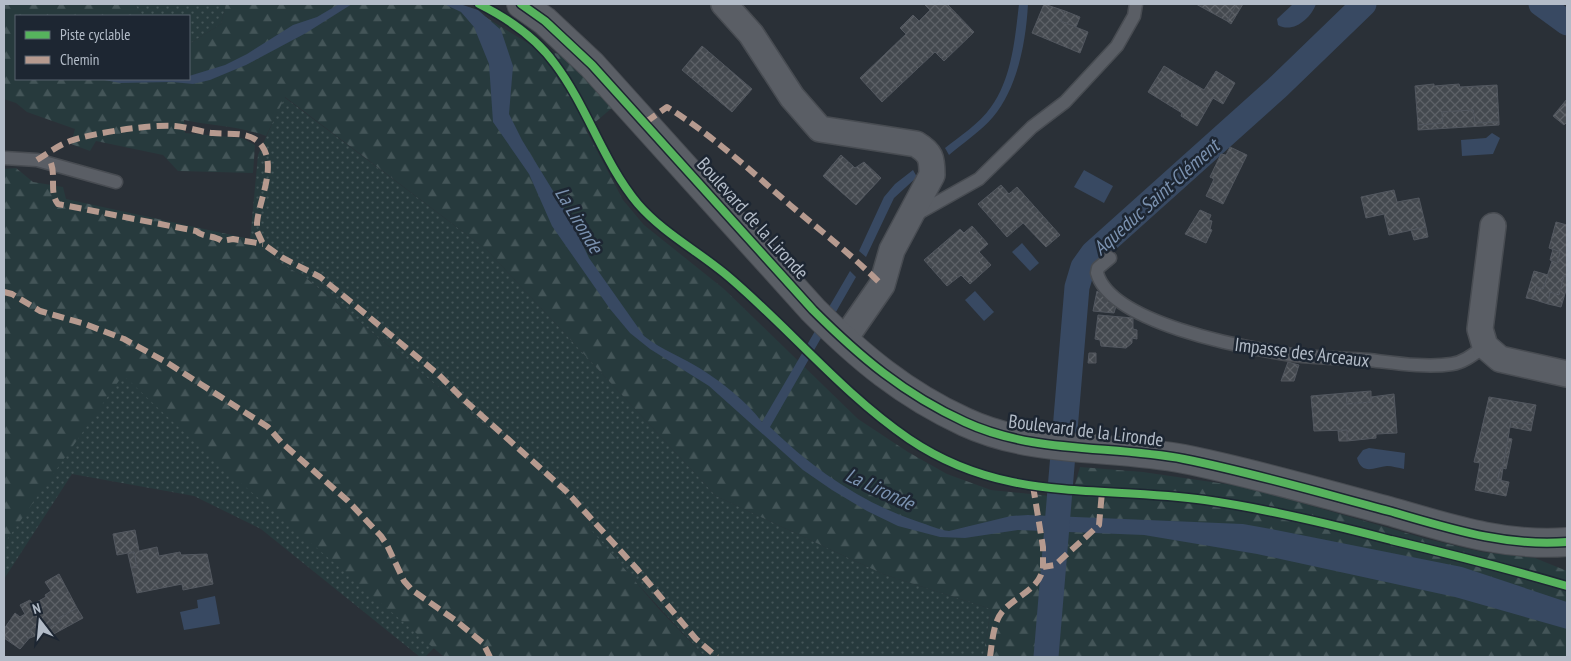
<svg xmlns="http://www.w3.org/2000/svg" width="1571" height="661" font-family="'PT Sans Narrow',sans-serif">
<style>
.grass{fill:url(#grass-dots)}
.forest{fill:url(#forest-firs)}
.water{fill:#384962}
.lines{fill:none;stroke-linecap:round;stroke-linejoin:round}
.canal{stroke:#384962;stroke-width:25}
.building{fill:url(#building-cross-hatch);stroke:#52575f}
.service-casing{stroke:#484c52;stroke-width:15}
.minor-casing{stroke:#484c52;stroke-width:28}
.tertiary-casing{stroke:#484c52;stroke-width:30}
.service{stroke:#5a5e65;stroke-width:12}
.minor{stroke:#5a5e65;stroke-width:25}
.tertiary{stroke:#5a5e65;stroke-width:28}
.quiet{stroke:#b69a8f;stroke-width:6;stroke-dasharray:12 6;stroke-linecap:butt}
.cycleway-casing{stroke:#1d2632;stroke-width:11}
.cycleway{stroke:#56b35d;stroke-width:8}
.labels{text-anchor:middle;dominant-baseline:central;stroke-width:5;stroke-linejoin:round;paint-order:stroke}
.street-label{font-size:19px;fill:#b3bcc8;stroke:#1d2632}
.water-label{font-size:20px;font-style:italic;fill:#7b92b0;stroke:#1d2632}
</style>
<defs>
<pattern id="grass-dots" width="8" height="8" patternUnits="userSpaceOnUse" patternTransform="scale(1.25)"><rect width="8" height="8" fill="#273a3d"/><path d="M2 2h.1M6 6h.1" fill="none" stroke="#445558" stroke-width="1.8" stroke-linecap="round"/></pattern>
<pattern id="forest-firs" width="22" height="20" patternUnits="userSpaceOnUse" patternTransform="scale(1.25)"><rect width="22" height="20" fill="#273a3d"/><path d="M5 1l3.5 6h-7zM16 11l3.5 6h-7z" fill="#445558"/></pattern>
<pattern id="building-cross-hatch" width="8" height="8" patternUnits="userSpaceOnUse" patternTransform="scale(1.25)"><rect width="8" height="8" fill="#44494f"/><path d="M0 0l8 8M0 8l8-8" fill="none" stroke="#5d6167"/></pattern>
</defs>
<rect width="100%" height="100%" fill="#2a3037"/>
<g class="grass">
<path d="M134,4h92l-5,20 -32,20v-28h-46z"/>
<path d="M284,97l203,153 229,246 167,78 108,35 -8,48h-278l-195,-211 -204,-168 -36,-21 -20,-17 8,-85z"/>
<path d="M52,253l425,352 -52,52h-5l-159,-128 -67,-33 -122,-22 -68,105v-175z"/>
</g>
<g class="forest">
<path d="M4,4h130l9,12h-127v63h173v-35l32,-20 5,-20h232l13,4 63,39 28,8 51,52 -27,23 37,70 21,25 80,64 134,130 50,33 39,22 44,16 80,8 9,-31 63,5 103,15 181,52 55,13 53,6 32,13v86h-584l8,-48 -108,-35 -167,-78 -229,-246 -202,-153 -19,39c-26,-10 -54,-10 -82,-16l1,13 57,5 13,7 -2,28 -75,-2 -15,-16 -67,-14 -6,10 -19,-7 4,-15 -48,-17 -11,-9 -12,-4z"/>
<path d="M16,168l17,14 30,5 3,12 184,40 20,18 36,21 204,168 53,51 95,111 47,49h-261l-237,-203 -84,-79 -119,169v-375z"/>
</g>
<g class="water">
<path d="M339,4h13l-46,29 -60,32 -36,15 -17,4 -21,-2 -52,1 -21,-4h90v-3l36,-11 22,-11 46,-29 24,-8z"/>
<path d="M444,4h16l18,6 23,20 12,36 -4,48 13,26 50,82 17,36 55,78c18,14 38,21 57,33 22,14 45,32 61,53l88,-151 6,6 -86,150c43,42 92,76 149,95 10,3 20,8 30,9l62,-15 17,-1 215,9 28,5 191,38 105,35v27l-112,-32 -198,-43 -113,-19 -126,-5 -53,8 -25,-1 -42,-11 -31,-15 -35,-21 -29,-20 -94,-84 -59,-37 -20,-16 -20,-24 -58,-83 -23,-52 -36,-52 -4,-58 -15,-37 -13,-15z"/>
<path d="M1019,4h9c-2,37 -10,83 -35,113 -12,14 -30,26 -44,38l-4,-7c15,-12 34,-24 46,-41 21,-29 24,-69 28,-103z"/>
<path d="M1293,4h23c-5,14 -23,30 -38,21l-1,-6z"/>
<path d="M1492,133l8,5 -7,16 -31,2 -1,-16 25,-2z"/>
<path d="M913,170l4,7 -23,21 -28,59 -7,-6 25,-54 11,-13z"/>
<path d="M1084,170l29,16 -9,17 -30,-16z"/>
<path d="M1022,243l17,20 -9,8 -18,-19z"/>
<path d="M975,291l19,21 -10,9 -19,-21z"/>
<path d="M1369,448l36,5 -1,16c-5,-1 -12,-3 -17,-3 -12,1 -25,10 -30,-8l6,-8z"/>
<path d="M215,596l5,28 -36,6 -4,-18 18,-4 -1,-8z"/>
</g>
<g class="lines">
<g class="canal">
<path d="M1541,4l26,19"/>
<path d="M1046,657l31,-370 6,-20 10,-14 184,-165 87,-84"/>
</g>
</g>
<g class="building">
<path d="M924,4h23l27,28 -30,29 -9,-9 -53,50 -22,-24 46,-44 -6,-6 13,-13 6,6 11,-11z"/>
<path d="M1044,4l21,7 -4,10 27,11 -8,21 -48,-20z"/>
<path d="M1196,4h41l-10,17z"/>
<path d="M1237,4h6l-12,20 -4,-3z"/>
<path d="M1065,11l15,6 -4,10 -15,-6z"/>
<path d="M702,46l50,43 -20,23 -50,-42z"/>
<path d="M1164,66l40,24 12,-19 19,12 -12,21 -10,-6 -16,28 -16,-10 1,-3 -34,-21z"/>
<path d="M1434,84v2l25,-2 1,3 37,-2 2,37 -24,1 -2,-13 -31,2 1,11 -25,2 -3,-39z"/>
<path d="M1567,99v23l-3,3 -11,-9z"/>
<path d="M1473,110l2,13 24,-1v3l-81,5v-5l25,-2 -1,-11z"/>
<path d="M1230,147l17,8 -24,49 -17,-8 8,-17 -4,-2 11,-23 5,1z"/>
<path d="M841,155l14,13 9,-6 17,16 -25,27 -33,-29z"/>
<path d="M1001,185l8,9 8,-7 43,48 -14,12 -23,-24 -16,14 -29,-33z"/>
<path d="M1394,190l3,12 22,-4 7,29 -37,8 -5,-21 -18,4 -5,-21z"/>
<path d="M1200,210l11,5 -2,5 3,1 -2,8 2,1 -6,13 -21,-9z"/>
<path d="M1556,222l11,3v50l-3,1 -5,19 -9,-3 -2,12 -16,-5 4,-12 7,2 9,-28 5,2 3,-11 -11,-4z"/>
<path d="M972,226l16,18 -9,8 12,13 -21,19 -9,-9 -14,11 -23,-26 36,-31 4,4z"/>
<path d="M1426,227l2,10 -14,3 -3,-10z"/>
<path d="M1553,249l7,3 -3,11 -7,-3z"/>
<path d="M1534,271l14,4 -5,14 -7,-2 -4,12 -6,-1z"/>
<path d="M1567,275v12l-6,20 -13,-3 2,-12 9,3 5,-19z"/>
<path d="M1097,291l19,15 -2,7 -21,-2z"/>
<path d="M1098,315l35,3v11l4,1v9l-5,-1v5l-6,5 -25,-2 -1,-6 -5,-1z"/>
<path d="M1089,353h7v10h-8z"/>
<path d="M1288,362l11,3 -5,16h-13z"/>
<path d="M1371,391v11l-24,2 -1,-11z"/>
<path d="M1346,393l1,11 24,-2v-5l23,-3 3,39 -21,1v4l-29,3v-11l-33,1 -3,-35z"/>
<path d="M1489,397l47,8 -4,20 -21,-4 -8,47h-3l-2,12 11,2 -3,14 -31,-6 5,-27 -6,-1z"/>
<path d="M1511,421l21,4 -1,6 -21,-4z"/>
<path d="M1347,430v11h-8l-1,-10z"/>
<path d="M1508,438l4,1 -6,30 -3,-1z"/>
<path d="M1500,468h3l-2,13 -3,-1z"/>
<path d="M135,530l4,21 18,-4 2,9 21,-4 1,3 26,-1 6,30 -30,6 -1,-6 -45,9 -6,-26h6l-3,-15 -17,3 -4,-21z"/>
<path d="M134,552l3,15h-6l-3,-13z"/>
<path d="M59,574l18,34 -18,10 2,3 -15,9 -3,-7 -13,7 2,5 -12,14 -16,-11v-9l11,-16 5,4 5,-3 -5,-9 10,-5 3,4 13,-7 -1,-2 6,-4 -6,-9z"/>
<path d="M77,608l6,10 -33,18 -4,-6 15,-9 -2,-3z"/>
<path d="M43,623l3,9 -19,7 5,-4 -2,-5z"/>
</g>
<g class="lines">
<g class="service-casing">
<g id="service">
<path d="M4,158l33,2 79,22"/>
<path d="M915,215l64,-36 53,-52 33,-25 52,-56 17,-30 2,-12"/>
<path d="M1110,258l-12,10 -1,5c14,50 144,74 189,81 27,4 55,4 83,6 26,3 57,8 83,4 13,-2 23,-11 33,-18"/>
</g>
</g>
<g class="minor-casing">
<g id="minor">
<path d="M724,4l27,30 41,63 28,32 96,15c15,9 16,14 16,31l-40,75 -10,35 -38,55"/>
<path d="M1493,226l-13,103 5,17 15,13 67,15"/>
</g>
</g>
<g class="tertiary-casing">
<path id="tertiary" d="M521,4l24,17 47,44 221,245c47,47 91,84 152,112 69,32 147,23 219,37 70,14 137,34 205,52 59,17 116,36 178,31"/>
</g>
<use href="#service" class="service"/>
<use href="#minor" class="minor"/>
<use href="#tertiary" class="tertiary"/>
<g class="quiet">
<path d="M646,122l21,-15c45,28 83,63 123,98 31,26 63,51 92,80"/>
<path d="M37,160c11,-7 22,-15 33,-19 22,-8 82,-17 105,-15 13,1 25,6 38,7 15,2 38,-3 49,13 15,21 -3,54 -5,77v8l6,13 20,14 37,19 20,16 99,82 23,23 104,93 71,78 59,70 21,18"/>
<path d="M51,163c5,14 -2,30 7,41l138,27c8,7 18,4 26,10l11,-2 30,5"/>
<path d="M4,292l8,2 28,17 45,13 39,15 42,23 102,65 14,16 66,58 33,35 6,9 17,36 8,9 43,30 28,23 7,14"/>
<path d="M1033,486l10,61v20"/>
<path d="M990,657c2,-13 3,-34 12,-45 13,-16 39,-23 41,-45l12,-2 44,-40 3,-33"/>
</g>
<g class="cycleway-casing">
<g id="cycleway">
<path d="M479,4c28,14 58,35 76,60 33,44 48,98 83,140 26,30 62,48 92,74 61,52 112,115 179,161 96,65 190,46 296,61 63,9 125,24 186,40 59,14 118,29 176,46"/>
<path d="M521,4l24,17 47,44 221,245c47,47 91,84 152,112 69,32 147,23 219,37 70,14 137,34 205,52 59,17 116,36 178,31"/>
</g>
</g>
<use href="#cycleway" class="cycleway"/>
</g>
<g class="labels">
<g class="street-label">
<text transform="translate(753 218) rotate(48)">Boulevard de la Lironde</text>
<text transform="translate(1302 352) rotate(7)">Impasse des Arceaux</text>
<text transform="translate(1086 430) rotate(7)">Boulevard de la Lironde</text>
</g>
<g class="water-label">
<text transform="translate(1156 197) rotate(-42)">Aqueduc Saint-Clément</text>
<text transform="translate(579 220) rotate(59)">La Lironde</text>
<text transform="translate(880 489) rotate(25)">La Lironde</text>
</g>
</g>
<rect width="1571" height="661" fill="none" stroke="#b3bcc8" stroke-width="10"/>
<rect x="15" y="15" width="175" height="65" fill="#1d2632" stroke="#59626e"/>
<rect x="25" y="31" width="25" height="8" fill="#56b35d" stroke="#59626e"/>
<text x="60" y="40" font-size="15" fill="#b3bcc8">Piste cyclable</text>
<rect x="25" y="56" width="25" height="8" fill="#b69a8f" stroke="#59626e"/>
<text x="60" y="65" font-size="15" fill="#b3bcc8">Chemin</text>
<g transform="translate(40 621) rotate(344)" stroke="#1d2632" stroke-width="4" paint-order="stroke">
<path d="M0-4L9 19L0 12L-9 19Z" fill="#b3bcc8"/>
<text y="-8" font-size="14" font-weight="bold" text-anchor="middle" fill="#b3bcc8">N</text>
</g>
</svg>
